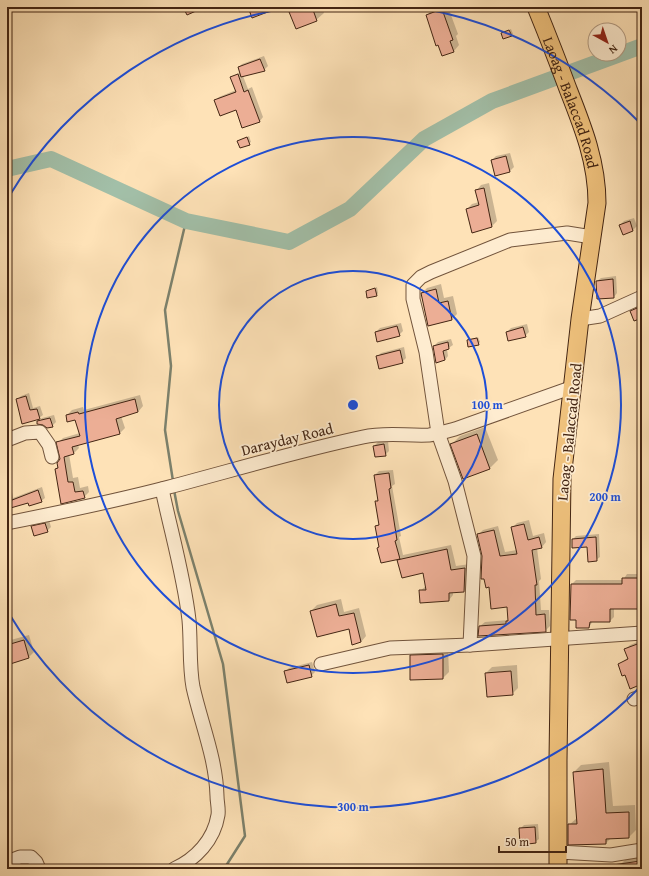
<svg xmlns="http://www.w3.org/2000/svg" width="649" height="876" font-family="'Gentium Book Plus',serif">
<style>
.shadow{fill:#0003}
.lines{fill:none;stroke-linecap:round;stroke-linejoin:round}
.stream{stroke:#7c816c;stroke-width:2.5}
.river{stroke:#a2bfa8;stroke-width:16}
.building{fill:#ecae95;stroke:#432513}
.minor-casing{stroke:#72543c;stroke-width:15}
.major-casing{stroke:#432513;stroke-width:19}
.minor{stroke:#feecd0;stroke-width:13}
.major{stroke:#efc17c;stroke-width:17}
.ring{fill:none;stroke:#1d4ed8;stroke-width:2}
.labels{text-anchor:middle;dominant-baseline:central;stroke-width:3.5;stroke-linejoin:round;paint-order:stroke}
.street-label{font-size:15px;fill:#432513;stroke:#feecd0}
.centre{fill:#1d4ed8;stroke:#feecd0;stroke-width:2}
.ring-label{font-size:12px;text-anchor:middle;font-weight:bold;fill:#1d4ed8;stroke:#feecd0;stroke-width:3.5;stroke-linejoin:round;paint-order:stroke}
</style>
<rect width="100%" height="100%" fill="#fee2b7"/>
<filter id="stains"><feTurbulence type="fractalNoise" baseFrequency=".005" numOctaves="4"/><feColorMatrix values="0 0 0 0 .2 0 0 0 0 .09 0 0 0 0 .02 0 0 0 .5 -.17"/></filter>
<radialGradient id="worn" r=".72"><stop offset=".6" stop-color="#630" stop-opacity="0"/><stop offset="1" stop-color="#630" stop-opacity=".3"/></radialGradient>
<g class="shadow">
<path d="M289,7h33l2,6 -8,7z"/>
<path d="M440,7h8l10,27 -2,2 3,9 -5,6 -27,-36 5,-5z"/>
<path d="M511,29l2,5 -2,1 -9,-2z"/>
<path d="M264,56l4,10 -4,4 -21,6 5,13 4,-2 11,30 -3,4 -17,6 -7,-18 -20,-9 3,-3 17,-7 -4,-13 8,-5 -1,-5 3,-3z"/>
<path d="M249,136l2,6 -10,5 -2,-6z"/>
<path d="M510,153l4,14 -4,4 -14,3 -4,-14 4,-4z"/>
<path d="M489,183l8,38 -5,5 -25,-17 5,-5 7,-2 -3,-11 5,-6z"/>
<path d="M634,218l3,8 -4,4 -10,3 -3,-8 4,-4z"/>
<path d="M616,276l1,17 -3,4 -17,-16 4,-3z"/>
<path d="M441,284l3,14 9,-2 4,18 -5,5 -23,6 -7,-32 5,-5z"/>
<path d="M377,287l1,6 -1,2 -10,-4z"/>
<path d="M642,302v15l-11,-5 7,-8z"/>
<path d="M401,323l2,8 -4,4 -23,-3 4,-4z"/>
<path d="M527,324l2,8 -4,4 -18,-4 4,-4z"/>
<path d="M478,337l2,5 -2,2 -10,-4z"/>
<path d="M451,339l2,6 -6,4 1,7 -3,4 -11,-14 4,-4z"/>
<path d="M404,347l2,11 -4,4 -25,-5 4,-4z"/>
<path d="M29,393l4,15 7,-2 3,9 -4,3 -17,5 -4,-24 3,-3z"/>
<path d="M140,395l3,11 -5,6 -17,4 4,12 -5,5 -42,12 1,3 -5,5 -5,1 4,24 5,-1 2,11 8,-2 1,6 -5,5 -22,5 -6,-33 5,-10 -3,-16 5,-5 17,-5 -4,-15 -9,-3 5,-5 11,-3 1,3z"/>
<path d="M7,415l4,10 -4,4z"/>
<path d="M54,415l2,7 -4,4 -14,-4 4,-4z"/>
<path d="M485,427l13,33 -8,8 -38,-24 8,-8z"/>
<path d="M388,441l1,10 -4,4 -11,-9 4,-4z"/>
<path d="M393,470l2,14 -3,2 9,50 -2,1 4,18 48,-10 5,21 14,-2 -1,22 -5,5 -11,1v3l-4,5 -29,-9 6,-5 -3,-15 -25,-11 3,-3 -20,5 -3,-14 2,-2 -3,-20 3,-3 -4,-21 3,-3 -4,-24 4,-4z"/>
<path d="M42,487l3,11 -4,3h-13l-21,7v-17l1,2 4,-1 1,6z"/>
<path d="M49,520l2,7 -4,4 -14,-4 3,-4z"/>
<path d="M529,520l4,16 11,-3 2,9 -4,5 -5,1 4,31 -2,2 2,29h8l1,16 -5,5 -65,-5 5,-4 24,-2 -1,-14 -18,-20 -12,-51 5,-5 15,-4 7,26 12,-2 -5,-22 5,-5z"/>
<path d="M599,534l1,23 -4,3 -8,-14 -15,-7 3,-3z"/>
<path d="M627,574h15v30l-4,4h-24v9l-4,4h-17l-4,6 -12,-8 -5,-35 4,-4h47z"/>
<path d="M341,599l3,13 15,-4 7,28 -5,6 -12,-14 -38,-17 6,-6z"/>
<path d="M29,635l5,17 -5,5 -22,7v-23z"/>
<path d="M642,640v43l-17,-10 -6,-9 10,-7 -3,-8 4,-4z"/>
<path d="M448,649l1,23 -6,6 -32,-22 6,-6z"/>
<path d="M312,662l3,10 -4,4 -26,-4 4,-4z"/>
<path d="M517,665l1,23 -6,6 -26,-21 6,-6z"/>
<path d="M609,762l4,44 22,-1 1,25 -7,7 -18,1 -5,5 -37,-18 9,-8 -4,-45 7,-7z"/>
<path d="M642,814v16l-4,-12z"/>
<path d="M538,824l1,15 -4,3 -15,-13 4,-4z"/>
<path d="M642,856v13h-20l-1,-5 6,-6z"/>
</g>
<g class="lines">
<g class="stream">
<path d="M173,481l-8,-51 6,-64 -6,-56 21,-89"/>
<path d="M174,490l4,21 45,153 22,172 -21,33"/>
</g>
<path class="river" d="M7,169l44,-10 135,62 103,21 61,-33 74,-70 68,-38 150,-55"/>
</g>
<g class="building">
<path d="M183,7h22l-18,8z"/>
<path d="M248,7h29l1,1 -26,10z"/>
<path d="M287,7h25l5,14 -21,8z"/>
<path d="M442,9l11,31 -3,1 4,11 -12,4 -4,-11 -2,1 -10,-31z"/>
<path d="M509,30l3,6 -9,3 -2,-6z"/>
<path d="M260,59l5,12 -24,6 -3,-10z"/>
<path d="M238,74l6,18 4,-2 12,32 -18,6 -6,-18 -16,6 -6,-16 22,-8 -6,-15z"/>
<path d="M247,137l3,8 -10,3 -3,-7z"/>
<path d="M506,156l4,16 -15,4 -4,-16z"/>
<path d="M484,188l8,39 -20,6 -6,-24 13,-4 -4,-15z"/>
<path d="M630,221l3,10 -10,4 -4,-10z"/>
<path d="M613,279l1,19 -17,1 -1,-18z"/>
<path d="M375,288l2,8 -10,2 -1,-7z"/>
<path d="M436,289l3,14 9,-2 4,19 -24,6 -7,-33z"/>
<path d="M642,306v12l-8,3 -4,-10z"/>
<path d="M397,326l3,10 -23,6 -2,-10z"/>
<path d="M523,327l3,10 -18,4 -2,-9z"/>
<path d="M477,338l2,7 -11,2 -1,-7z"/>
<path d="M448,342l1,7 -6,2 2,9 -9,3 -3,-17z"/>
<path d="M400,350l3,13 -24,6 -3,-13z"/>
<path d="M26,396l4,14 7,-1 3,10 -18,5 -6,-25z"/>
<path d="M135,399l3,13 -22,7 4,15 -48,13 2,7 -10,3 4,25h5l2,10 8,-1 2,7 -24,6 -6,-35 3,-1 -1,-5 3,-4 -4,-17 24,-6 -5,-16 -8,2 -1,-7 12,-3 1,2z"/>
<path d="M50,418l3,9 -6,1 -4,-3 -6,-1v-3z"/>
<path d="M477,434l13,35 -27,10 -13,-35z"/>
<path d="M384,444l2,12 -11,1 -2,-11z"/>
<path d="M389,473l2,15 -2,1 8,51 -2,1 5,18 -19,4 -4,-15 2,-1 -4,-21 4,-1 -4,-24h3l-4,-26z"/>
<path d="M38,490l4,12 -13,4 -1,-3 -21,6v-7z"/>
<path d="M45,523l3,9 -14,4 -3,-10z"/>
<path d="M524,524l4,16 11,-3 3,11 -10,2 5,35h-2l1,30 9,-1 1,18 -68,4 1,-10 27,-2v-3h2l-1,-14 -16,2 -2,-22 -3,1 -2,-9h-3l1,-23 -5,-22 17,-4 6,26 17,-2 -6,-27z"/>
<path d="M596,537l1,24 -9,1 -1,-15 -15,1v-9z"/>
<path d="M447,549l4,21 14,-2 -1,24 -15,1v8l-29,2 -1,-13h7l-3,-17 -21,5 -5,-18z"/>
<path d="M622,578h17v31h-29v13h-20l-1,6h-13v-8h-6l1,-36h51z"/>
<path d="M336,604l3,12 15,-3 7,29 -9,3 -3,-16 -32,8 -7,-26z"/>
<path d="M24,640l5,18 -22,7v-20z"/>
<path d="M640,643l2,7v34l-12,5 -5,-14 -3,1 -4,-12 10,-5 -4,-10z"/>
<path d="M443,654v25l-33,1v-25z"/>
<path d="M309,665l3,12 -25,6 -3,-12z"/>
<path d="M511,671l2,24 -26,2 -2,-24z"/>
<path d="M603,769l3,44 23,-1v26l-23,1v5l-38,1v-21h9l-4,-52z"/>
<path d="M535,827l1,16 -16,2 -1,-17z"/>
<path d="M640,861l1,8h-27l-1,-4z"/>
</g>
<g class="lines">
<g class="minor-casing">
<g id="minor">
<path d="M580,319l20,-3 42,-19"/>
<path d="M7,440l18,-7 15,-1 9,13 3,12"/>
<path d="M162,489c9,43 22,87 27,131 2,22 0,45 4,67 8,36 23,71 24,109 0,6 2,13 1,19 -4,25 -22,44 -44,54"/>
<path d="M7,523c55,-11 109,-22 162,-36 65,-17 128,-36 194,-50 22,-5 43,-1 66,-2 9,-1 18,-4 26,-6l118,-42"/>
<path d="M470,645l4,-89 -19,-75 -17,-48 -12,-81 -13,-53v-14l8,-8 10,-5 79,-32 57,-7 25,4"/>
<path d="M321,664l69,-16 80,-3 172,-12"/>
<path d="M634,699l8,-2"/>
<path d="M559,852l52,3 31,-5"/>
<path d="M7,862l13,-5h11l5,5 3,7"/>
</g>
</g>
<g class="major-casing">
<g id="major">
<path id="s1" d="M536,7c11,27 22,55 32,82 15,38 29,73 29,114l-17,116 -18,160 -4,281v109"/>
</g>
</g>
<use href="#minor" class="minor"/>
<use href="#major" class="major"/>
</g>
<g class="ring">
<circle cx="353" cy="405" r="134"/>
<circle cx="353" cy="405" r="268"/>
<path d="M640 687A402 402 0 0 1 8 612M8 198A402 402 0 0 1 294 7M412 7A402 402 0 0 1 640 123"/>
</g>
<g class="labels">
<g class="street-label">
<text stroke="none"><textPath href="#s1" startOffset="102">Laoag - Balaccad Road</textPath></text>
<text transform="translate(569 432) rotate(-84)">Laoag - Balaccad Road</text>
<text transform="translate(287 439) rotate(-14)">Darayday Road</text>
</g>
</g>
<circle cx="353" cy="405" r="6" class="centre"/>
<g class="ring-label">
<text x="487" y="409">100 m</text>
<text x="605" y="501">200 m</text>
<text x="353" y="811">300 m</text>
</g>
<rect width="649" height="876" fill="none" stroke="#fee2b7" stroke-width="24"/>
<rect x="8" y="8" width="633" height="860" fill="none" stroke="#432513" stroke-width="2"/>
<rect x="12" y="12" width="625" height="852" fill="none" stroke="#432513"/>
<g transform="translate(607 42) rotate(140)"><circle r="19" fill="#feecd0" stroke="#b39c84"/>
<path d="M0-3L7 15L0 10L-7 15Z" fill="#8f2418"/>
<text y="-6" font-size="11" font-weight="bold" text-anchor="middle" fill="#432513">N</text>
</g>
<path d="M499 846v6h67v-6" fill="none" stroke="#432513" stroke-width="2"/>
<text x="505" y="846" font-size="12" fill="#432513" stroke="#feecd0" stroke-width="3" paint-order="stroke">50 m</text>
<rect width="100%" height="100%" filter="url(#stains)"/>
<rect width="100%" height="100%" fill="url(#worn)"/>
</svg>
